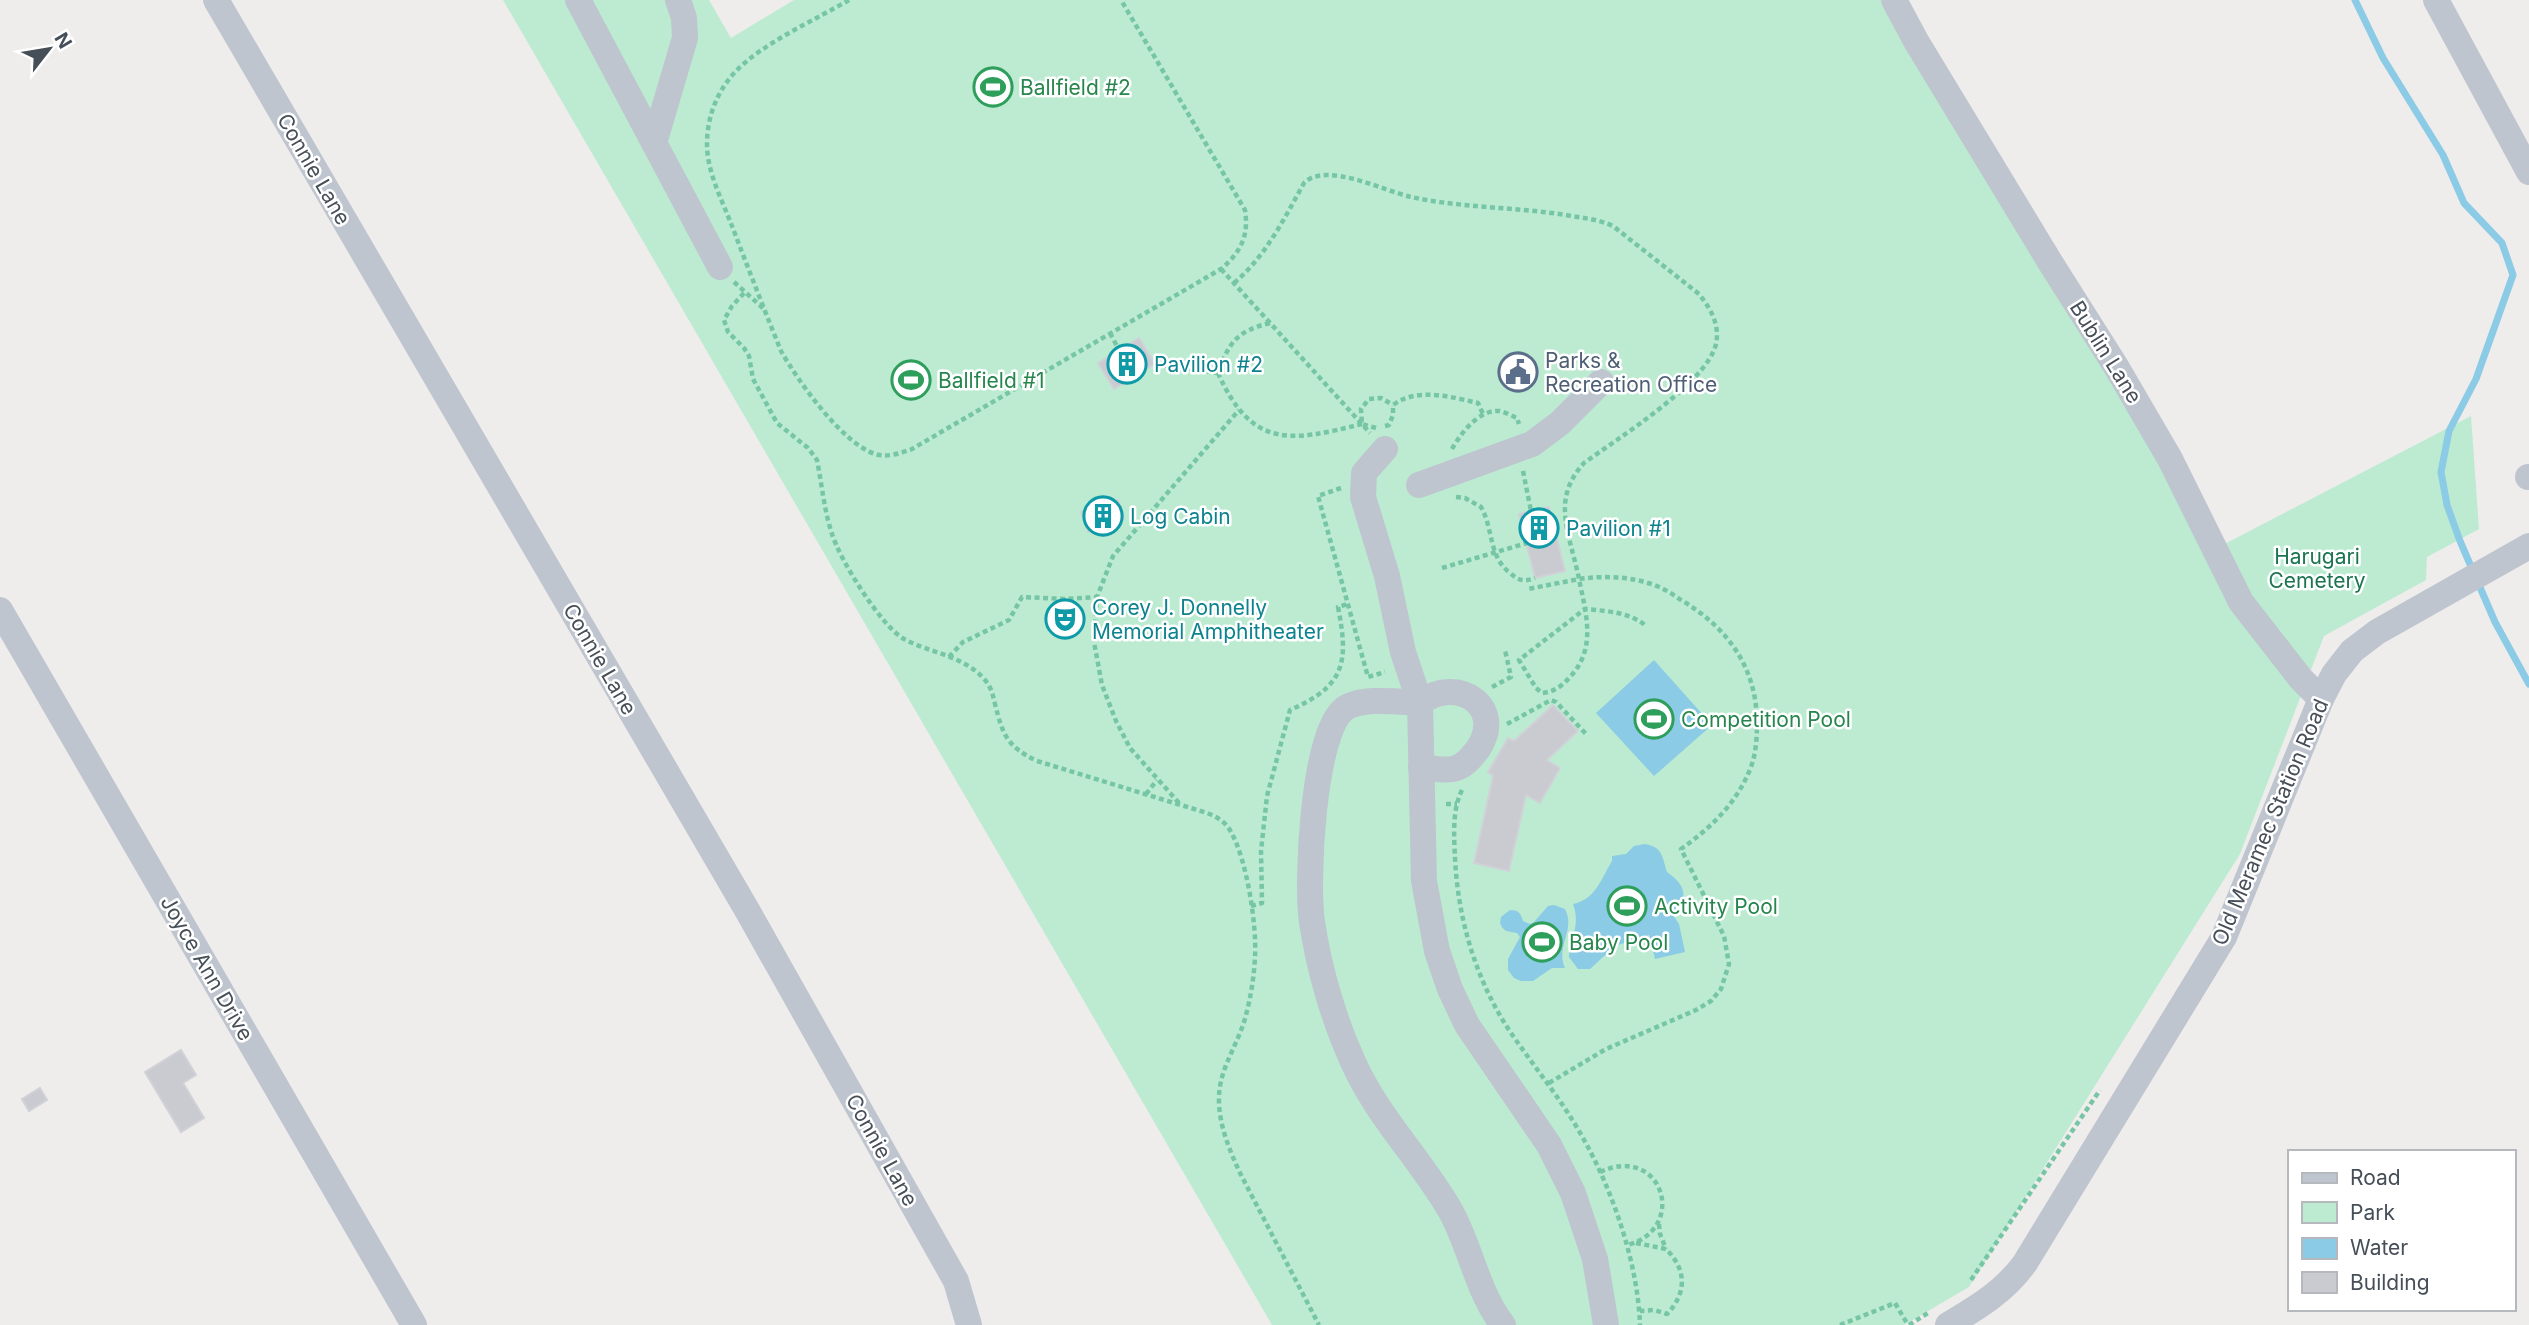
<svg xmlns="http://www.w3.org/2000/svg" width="2529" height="1325" font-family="Inter,sans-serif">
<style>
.green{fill:#bcebd2}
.water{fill:#8bcbe5}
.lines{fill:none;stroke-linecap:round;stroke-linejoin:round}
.stream{stroke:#8bcbe5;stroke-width:7}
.building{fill:#cacbd1;stroke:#d0d2d7;stroke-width:2}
.path{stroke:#76c6a6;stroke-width:4.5;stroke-dasharray:5 3.5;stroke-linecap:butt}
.minor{stroke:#bec5ce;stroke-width:26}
.labels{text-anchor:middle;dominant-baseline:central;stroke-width:5;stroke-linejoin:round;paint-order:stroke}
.leisure-label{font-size:21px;fill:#27864d;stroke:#fff;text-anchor:start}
.street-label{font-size:21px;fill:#464e58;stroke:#fff}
.service-label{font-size:21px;fill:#4e5e75;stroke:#fff;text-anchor:start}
.culture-label{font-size:21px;fill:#0d838f;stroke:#fff;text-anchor:start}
.park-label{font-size:21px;fill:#1c7450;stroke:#fff}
</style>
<rect width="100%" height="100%" fill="#efecec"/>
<path class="green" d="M503,0h206l22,38 63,-38h1095l326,549 256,-133 8,113 -52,28 -1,23 -102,56 -84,218 -271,433 -65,38h-632z"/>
<g class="water">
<path d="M1654,660l58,65 -58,51 -58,-63z"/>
<path d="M1645,844c18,3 17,13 22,28 18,13 23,24 6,43l6,9 6,28 -30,7 -6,-24 -34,11 -25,23h-12l-9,-12c1,-20 12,-31 4,-53 23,-5 28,-25 39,-43v-5l14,-2 8,-8z"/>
<path d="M1554,905l11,4c11,21 -10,38 0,59h-13l-19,13h-12l-7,-3 -6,-8v-11l12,-22 -3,-4c-9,-2 -13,0 -17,-10l1,-6 9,-7c8,0 11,3 13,11l7,3 4,-2 14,-16z"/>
</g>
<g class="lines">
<path class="stream" d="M2355,0l28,58 60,97 21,48 38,40 11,32 -37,104 -27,52 -8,41 6,33 13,36 35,81 34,62"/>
</g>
<g class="building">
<path d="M1139,338l16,26 -41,25 -16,-26z"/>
<path d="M1118,500l6,19 -36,13 -7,-20z"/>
<path d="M1549,507l16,64 -30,7 -16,-64z"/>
<path d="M1553,705l25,26 -31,29 13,8 -20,35 -14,-8 -17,76 -35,-8 19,-87 -5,-4 20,-34 6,3z"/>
<path d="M181,1050l15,25 -13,8 21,35 -23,14 -36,-60z"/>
<path d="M40,1088l7,12 -18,11 -7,-12z"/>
</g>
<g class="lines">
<g class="path">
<path d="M849,0c-34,20 -86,43 -113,71 -19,20 -29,46 -29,73 0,28 15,56 25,82 16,42 32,83 49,125 17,30 61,92 94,103 12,4 26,-1 37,-5l309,-180c20,-17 28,-33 24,-59l-124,-210"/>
<path d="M1221,269l149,164"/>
<path d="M734,282l30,27"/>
<path d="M1234,283c32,-27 50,-64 70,-100 22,-22 80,8 107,14 51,11 104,10 155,18 16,3 32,4 47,11l86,68c12,15 21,31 17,50 -9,39 -99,95 -132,119 -34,37 -14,71 -5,116l-51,10"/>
<path d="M744,293l-12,13 -8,14 4,12 16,16 5,8 4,23 24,44 31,25 9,12c5,25 7,50 15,74 8,26 49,92 72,105 26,14 61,17 81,41 6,7 8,15 10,24 8,32 12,42 42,57l170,52c10,4 19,9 24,19 16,28 26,94 24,125 -1,20 -4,39 -9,58 -7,28 -26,52 -27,81 -1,27 10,53 21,77l79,152"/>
<path d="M1270,323c-33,8 -41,19 -52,50 34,76 72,69 144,51"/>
<path d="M1110,333l9,17"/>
<path d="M1155,364l63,9"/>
<path d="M1385,426l4,-1 4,-10v-10c24,-18 58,-8 85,-2l5,11"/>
<path d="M1376,428l-14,-4 -1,-15 8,-10 12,-1 12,7"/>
<path d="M1452,449c9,-16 27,-40 48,-38 5,1 12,5 17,7l2,6"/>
<path d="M1523,471l8,40"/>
<path d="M1341,488l-23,8 50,181 17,-5"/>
<path d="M1456,497l9,1 16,9c13,23 7,49 29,66 9,8 14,9 25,5"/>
<path d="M1442,568l85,-25"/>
<path d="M949,657l14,-15 46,-22 13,-23 43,2 32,-2"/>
<path d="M1492,687l19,-10 -6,-27"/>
<path d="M1507,724l44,-24 5,2 31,33"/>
<path d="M1462,790c-10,20 -8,46 -7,68 3,62 21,123 56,175 24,35 51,67 72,105 30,53 55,126 57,187"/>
<path d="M1146,794l11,-14"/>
<path d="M1179,803l-49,-55 -14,-27 -14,-36 -8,-43 3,-45 16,-41 126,-146"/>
<path d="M1446,804h11"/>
<path d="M1251,906l11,-3 -1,-52 6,-55 23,-86c55,-24 59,-47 48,-103l10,-3"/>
<path d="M1549,1083l57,-34 90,-39 15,-9 10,-12 8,-25 -5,-28 -43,-87c28,-20 53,-43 67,-75 8,-16 9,-35 9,-53 -1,-54 -29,-93 -76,-121 -10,-7 -21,-14 -33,-17 -23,-7 -46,-7 -69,-4 7,35 18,69 -9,98 -8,9 -16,15 -28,16l-6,-5 -17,-28 66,-51c21,2 45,3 61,17"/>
<path d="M1600,1172c64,-29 88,58 27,73"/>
<path d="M1659,1224l1,10 6,15"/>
<path d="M1636,1243l30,6c21,21 21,44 1,65l-13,-4 -14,1"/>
<path d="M1971,1280l129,-190"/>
<path d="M1840,1325l55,-22 13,22"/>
<path d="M1909,1325l19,-12"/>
</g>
<g class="minor">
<path d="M216,0l531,910 209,371 13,44"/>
<path d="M578,0l142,267"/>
<path d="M1894,0l22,41 134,221 67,106 53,91 71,143 60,77 20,20"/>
<path d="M2436,0l93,172"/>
<path d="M654,143l31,-105 -1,-20 -6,-18"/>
<path d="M1385,449l-21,24 -1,24 24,79 16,76 17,51 4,178 13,70 13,38 17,36 82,120 24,48 22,66 11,66"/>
<path d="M2528,477h1"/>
<path d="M1419,485l113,-41 28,-21 41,-41"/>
<path d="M0,610l414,715"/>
<path d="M1421,767c10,1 22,4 32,2 12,-3 18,-11 25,-20 28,-42 -21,-75 -58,-46 -20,-1 -61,-7 -77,7 -30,26 -37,172 -31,212 7,47 22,99 42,142 24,53 67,96 96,146 21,37 27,82 53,115"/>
<path d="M1948,1325c30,-18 56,-33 77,-62l199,-326 97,-238 13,-25 18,-23 25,-19 152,-86"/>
</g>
</g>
<defs>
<g id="stadium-ring" transform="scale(2.0125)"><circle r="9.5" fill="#fff" stroke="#2e9e5b" stroke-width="1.5"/><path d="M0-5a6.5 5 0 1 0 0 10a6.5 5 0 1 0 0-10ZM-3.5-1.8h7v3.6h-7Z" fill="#2e9e5b"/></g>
<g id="building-ring" transform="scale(2.0125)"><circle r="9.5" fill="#fff" stroke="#0f9aa8" stroke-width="1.5"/><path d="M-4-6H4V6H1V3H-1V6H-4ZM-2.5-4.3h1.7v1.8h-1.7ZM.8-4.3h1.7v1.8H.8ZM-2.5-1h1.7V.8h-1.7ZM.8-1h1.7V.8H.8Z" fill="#0f9aa8"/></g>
<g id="civic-ring" transform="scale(2.0125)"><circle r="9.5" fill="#fff" stroke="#5c6f8a" stroke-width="1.5"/><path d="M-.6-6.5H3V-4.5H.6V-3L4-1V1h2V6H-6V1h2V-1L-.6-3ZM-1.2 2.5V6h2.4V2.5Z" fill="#5c6f8a"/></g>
<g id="theatre-ring" transform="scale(2.0125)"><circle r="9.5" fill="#fff" stroke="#0f9aa8" stroke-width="1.5"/><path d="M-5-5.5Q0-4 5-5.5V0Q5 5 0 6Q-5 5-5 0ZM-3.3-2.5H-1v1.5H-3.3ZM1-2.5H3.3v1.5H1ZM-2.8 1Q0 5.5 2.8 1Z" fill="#0f9aa8"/></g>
</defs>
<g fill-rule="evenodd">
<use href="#stadium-ring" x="993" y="87"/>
<use href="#building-ring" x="1127" y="364"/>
<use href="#civic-ring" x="1518" y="372"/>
<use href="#stadium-ring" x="911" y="380"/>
<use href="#building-ring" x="1103" y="516"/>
<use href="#building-ring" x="1539" y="528"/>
<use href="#theatre-ring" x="1065" y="619"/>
<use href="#stadium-ring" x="1654" y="719"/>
<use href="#stadium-ring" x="1627" y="906"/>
<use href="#stadium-ring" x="1542" y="942"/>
</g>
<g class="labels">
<g class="leisure-label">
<text x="1020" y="87">Ballfield #2</text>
<text x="938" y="380">Ballfield #1</text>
<text x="1681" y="719">Competition Pool</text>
<text x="1654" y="906">Activity Pool</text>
<text x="1569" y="942">Baby Pool</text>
</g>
<g class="street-label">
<text transform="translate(314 169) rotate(60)">Connie Lane</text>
<text transform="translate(2106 352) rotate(58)">Bublin Lane</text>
<text transform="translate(600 659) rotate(60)">Connie Lane</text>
<text transform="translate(2270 822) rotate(-67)">Old Meramec Station Road</text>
<text transform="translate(207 968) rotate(60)">Joyce Ann Drive</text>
<text transform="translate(882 1150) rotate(61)">Connie Lane</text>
</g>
<g class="service-label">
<text x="1545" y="360">Parks &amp;<tspan x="1545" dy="24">Recreation Office</tspan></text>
</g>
<g class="culture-label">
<text x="1154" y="364">Pavilion #2</text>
<text x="1130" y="516">Log Cabin</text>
<text x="1566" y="528">Pavilion #1</text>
<text x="1092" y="607">Corey J. Donnelly<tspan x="1092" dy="24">Memorial Amphitheater</tspan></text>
</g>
<g class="park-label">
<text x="2317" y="556">Harugari<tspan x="2317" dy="24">Cemetery</tspan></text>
</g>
</g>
<rect x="2288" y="1150" width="228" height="161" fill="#ffffff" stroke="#b5b8bc" stroke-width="2"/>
<rect x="2302" y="1173" width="35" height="10" fill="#bec5ce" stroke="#b5b8bc" stroke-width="2"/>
<text x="2350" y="1185" font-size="21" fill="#464e58">Road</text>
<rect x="2302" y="1202" width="35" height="21" fill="#bcebd2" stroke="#b5b8bc" stroke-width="2"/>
<text x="2350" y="1220" font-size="21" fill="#464e58">Park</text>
<rect x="2302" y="1238" width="35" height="21" fill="#8bcbe5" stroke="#b5b8bc" stroke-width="2"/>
<text x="2350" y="1255" font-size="21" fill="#464e58">Water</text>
<rect x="2302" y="1272" width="35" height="21" fill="#cacbd1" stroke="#b5b8bc" stroke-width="2"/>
<text x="2350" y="1290" font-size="21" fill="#464e58">Building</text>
<g transform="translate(49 49) rotate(59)" stroke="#ffffff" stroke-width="5" paint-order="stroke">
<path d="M0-5L12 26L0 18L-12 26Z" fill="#464e58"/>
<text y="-10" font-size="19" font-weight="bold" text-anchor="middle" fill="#464e58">N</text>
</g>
</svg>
